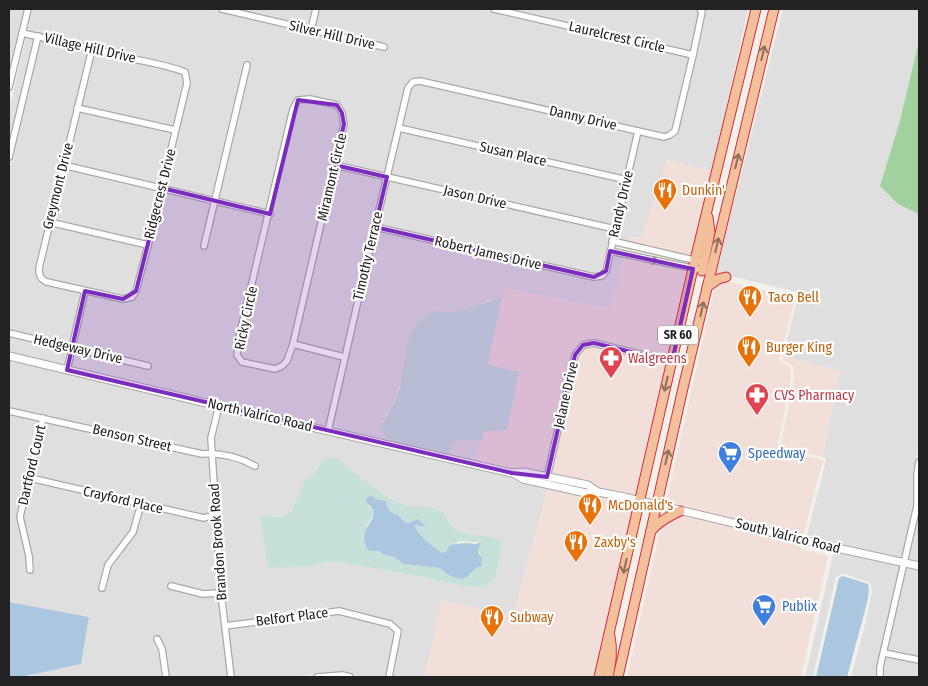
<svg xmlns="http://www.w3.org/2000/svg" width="928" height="686" font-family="'Fira Sans Condensed',sans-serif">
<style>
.residential{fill:#e0dfdf;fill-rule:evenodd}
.commercial{fill:#f2dfd9}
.forest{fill:#a1d19e}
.wetland{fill:#c6e0da;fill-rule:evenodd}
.water{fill:#aac7df}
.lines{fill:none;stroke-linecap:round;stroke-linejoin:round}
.minor-casing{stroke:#a9a9a9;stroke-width:8}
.tertiary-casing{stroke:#a9a9a9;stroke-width:9}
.trunk-casing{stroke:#dd293e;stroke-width:11}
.minor{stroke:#fff;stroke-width:5.5}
.tertiary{stroke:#fff;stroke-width:7}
.trunk{stroke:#f2c09a;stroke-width:9}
.oneway{stroke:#8a715e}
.oneway2{stroke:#9c9c9c}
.marked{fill:#7b2cbf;fill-opacity:0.2;stroke:#7b2cbf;stroke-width:4;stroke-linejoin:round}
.labels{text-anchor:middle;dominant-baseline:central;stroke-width:4.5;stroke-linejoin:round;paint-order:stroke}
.shield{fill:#fff;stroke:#646464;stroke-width:1}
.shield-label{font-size:12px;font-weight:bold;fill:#222}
.street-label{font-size:14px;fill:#222;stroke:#fff}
.food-label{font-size:14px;fill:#c56008;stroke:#fff;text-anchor:start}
.health-label{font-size:14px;fill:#be3a42;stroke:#fff;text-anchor:start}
.shop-label{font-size:14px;fill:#366cbe;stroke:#fff;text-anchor:start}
</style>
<rect width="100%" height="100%" fill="#f2f1e9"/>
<g class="residential">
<path d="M9,9h16l-16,64z"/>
<path d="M32,9h177l177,41 2,-6 -73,-17 4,-18h162l208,48 -17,72 -4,3 -4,1 -243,-55h-9l-3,1v2l-4,6 -21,86 -45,-10 8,-40 -2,-11 -6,-9 -29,-7 -12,1 -3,2 -5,9 -23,102 -48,-12 32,-135 -6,-1 -33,134 -46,-10 24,-103 -2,-11 -2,-3 -8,-3 -151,-35z"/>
<path d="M244,9h68l-4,17 -65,-15z"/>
<path d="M508,9h189l2,3 -8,39z"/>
<path d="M704,9h44l-36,162 -45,-11 -25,78 -12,-1 -2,4 -11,-2 24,-104 24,4 7,-2 6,-5 19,-79 9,-41z"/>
<path d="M783,9h136v32l-20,83 -19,62 18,18 21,10v231l-6,28 1,33 -12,53 -67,-14v-2l-28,-8 19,-74 -1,-3 -2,-1 17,-86 -57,-15 14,-56 1,-8 -68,-16 -1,-3 -7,1 -6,-1z"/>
<path d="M26,37l8,2 -25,103v-40h2z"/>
<path d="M40,40l48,11 -53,217 1,7 5,8 6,2 34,8 -12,51 -60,-14v-159z"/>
<path d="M94,53l82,19 6,2 1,8 -10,44 -92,-21z"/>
<path d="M420,84l214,49 -10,43 -221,-50 9,-37 3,-4z"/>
<path d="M310,102l25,5 4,7 1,10 -50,219 -6,17 -4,4 -6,2 -30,-7 -4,-5 2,-11 55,-233 3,-7z"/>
<path d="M80,111l91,21 -12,53 -92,-23z"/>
<path d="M401,132l222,50 -11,44 -221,-51z"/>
<path d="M66,168l92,23 -13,51 -92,-23z"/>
<path d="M337,169l46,10 -41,174 -45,-11z"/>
<path d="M389,181l222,51 -9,37 -2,4 -7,1 -214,-49z"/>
<path d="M164,192l47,10 -11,46 7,1 10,-45 49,12 -31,126 -1,15 7,8 33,7 9,-3 7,-6 6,-15 44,11 -15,68 -255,-59 4,-16 76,17 1,-6 -76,-17 13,-51 34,7 11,-3 5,-7z"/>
<path d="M52,225l92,23 -12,41 -3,5 -7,2 -77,-18 -3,-4v-6z"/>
<path d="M377,231l216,49 8,-1 2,1 3,-2v-2l3,-5 4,-16 11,2 -13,52 -107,-21 -2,9 -15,4 -12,6 -20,5h-23l-30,66 -6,20 -14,24 73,18 26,1 -6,21 -143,-33z"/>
<path d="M9,336l58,14 -3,16 -55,-13z"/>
<path d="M9,359l206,49 -7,30v13h-6l-193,-44z"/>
<path d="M222,410l327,75 -36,132 -80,25 -9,35h-31l8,-45 -1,-3 -9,-8 -52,-13 -111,14 -13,-165 26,5 15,8 3,-5 -17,-9 -27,-5v-12zM337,458l24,20 28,20 18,8 36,6 7,14 6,5 46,10 -4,26 -4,13 -10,7 -34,-4 -27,-6 -84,-15h-12l-16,4 -50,-50 16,1 13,-4 11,-22 3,-12 6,-1 8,-11z"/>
<path d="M9,414l30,6 -22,96 9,41 1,16h7l-1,-17 -10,-39 9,-35 105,24 -7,25 -25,33 -7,26 6,2 7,-26 25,-32 7,-26 60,13 10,-2 5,71 -15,1 -34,-9 -2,6 35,9 16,-1 10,81h-59l-4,-28 -7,-14 -6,3 6,12 4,27h-131l3,-3 47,-10 8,-47 -80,-15z"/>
<path d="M46,421l155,36h7l4,55 -8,3 -170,-39z"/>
<path d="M919,513v50l-11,-2z"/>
<path d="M834,551l66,14 -23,101v11h-26l15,-56 6,-30 -1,-7 -2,-2 -25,-8h-3l-5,3 -23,100h-8z"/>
<path d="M907,567l12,2v88l-31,-7z"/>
<path d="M339,614l50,12 5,6 -8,45h-23l-21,-5 -19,1 -29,4h-59l-7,-49z"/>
<path d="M886,656l33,7v14h-35l-1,-9z"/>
</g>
<g class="commercial">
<path d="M667,160l45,11 -19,85 -65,-15 1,-4 13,1z"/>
<path d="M624,257l65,14 -20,87 -74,-18 -12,2 -11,12 -29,123 -68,-15 9,-30 23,-2 12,-58 -31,-8 16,-76 107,21z"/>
<path d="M725,281l70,18 -16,62 11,6 1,11 -14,71 46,11 -23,88 28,8 -27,121h-174l88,-391 4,-4z"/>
<path d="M788,336l-4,20 56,15 -17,86 -43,-9 14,-69 -1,-13 -11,-6z"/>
<path d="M594,346l74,18 -31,134 -87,-19 28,-122 7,-10z"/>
<path d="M549,485l86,19 -29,125 -10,48h-172l9,-35 8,-42 72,17z"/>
</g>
<path class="forest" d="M919,41v173l-21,-10 -18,-18 19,-62z"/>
<g class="wetland">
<path d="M502,297l-14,67 31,8 -12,58 -23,2 -3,9 -26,-1 -7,13 -56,-11 -12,-12c4,-12 11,-20 16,-31 12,-26 3,-64 29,-82 2,-2 4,-4 6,-5 7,-2 19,1 27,-1 16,-3 29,-10 44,-14z"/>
<path d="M337,458l24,20 28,20 18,8 22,1 14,5c3,4 5,10 8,14 9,11 38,8 51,15l-4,26 -4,13 -10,7 -20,-1 -41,-9 -84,-15h-12l-16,4 -43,2 -8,-52 17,1 13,-4 11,-22 3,-12 6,-1 15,-19zM367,505l20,1 4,6 7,3 7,7 3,1 10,-4 -3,8c5,11 18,19 27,27l4,-2 4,-7 7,-2 1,-2 19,1 3,1 -2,7 3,5 -1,13h-4l-6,7h-21l-9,-7 -37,-4 -9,-7 -12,-3 -2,-3h-11c-5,-7 -5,-16 -2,-25 4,-9 11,-13 0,-21z"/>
</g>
<g class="water">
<path d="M371,496l7,4 8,1 1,5 4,6 7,3 7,7 3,1 10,-4 8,8 -10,-2 -1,2c6,11 17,19 27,26l4,-1 4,-7c6,-1 11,-2 17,-2 5,0 7,2 12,0h2l-3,7 1,4 3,4 -1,9 -5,1 -9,9 -5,2 -6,-1 -7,-3 -9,-7 -37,-4 -9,-7 -12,-3 -2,-3h-11c-14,-21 7,-27 4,-40 -1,-4 -5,-6 -7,-10l2,-4z"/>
<path d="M843,576l25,8 1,6 -2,13 -20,74h-31l23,-99z"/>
<path d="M9,602l80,15 -8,47 -60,13h-12z"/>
</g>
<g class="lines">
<g class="minor-casing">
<g id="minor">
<path d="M222,9l162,38"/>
<path d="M494,9l199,46 9,-43 -2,-3"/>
<path d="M311,30l5,-21"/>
<path d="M22,33c36,8 71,16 107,25 18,4 38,7 56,14l2,11 -39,162 -12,46 -4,6 -9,2 -76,-17c-7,-3 -8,-7 -8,-14l53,-219"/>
<path d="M9,87l19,-78"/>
<path d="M310,99l27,6 5,8 2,11 -51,220 -6,17 -5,5 -7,3 -33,-7 -5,-7 1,-13 55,-233 5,-9z"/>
<path d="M77,108l98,22"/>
<path d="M399,128l228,52"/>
<path d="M9,157l29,-121"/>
<path d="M63,165l207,49"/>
<path d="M335,165l280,64"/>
<path d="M49,222l99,23"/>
<path d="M375,227l219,50 8,-1 4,-5 32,-140"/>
<path d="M612,241l86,20"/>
<path d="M204,246l43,-181"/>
<path d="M610,251l86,18"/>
<path d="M9,333l139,33"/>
<path d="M293,344l51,13"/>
<path d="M67,370l18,-79"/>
<path d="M219,406l-8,32 1,16 9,139 10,84"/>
<path d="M9,411l193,43c18,-1 37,3 53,12"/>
<path d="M328,431l47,-204 33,-139 5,-6 7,-1 244,56 6,-2 5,-4 18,-76"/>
<path d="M547,477l28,-122 8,-10 11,-2 78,19"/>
<path d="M30,478l174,40 12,-4"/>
<path d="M30,570l-1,-14 -9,-39 23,-99"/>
<path d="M171,586l32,8 18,-1"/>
<path d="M102,588l6,-23 25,-33 8,-28"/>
<path d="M225,626l114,-15 51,13 8,7 -9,46"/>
<path d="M157,639l5,10 4,28"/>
<path d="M884,653l35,7"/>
<path d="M317,677l25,-2 8,2"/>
<path d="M880,677v-10l37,-161v-32l2,-12"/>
</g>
</g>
<g class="tertiary-casing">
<g id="tertiary">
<path d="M9,356l210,50 293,67 12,-1 64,13 10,7"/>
<path d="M513,473l10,6 63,14 12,-1 26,5 93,22 102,25 100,22"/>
</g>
</g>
<g class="trunk-casing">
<g id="trunk">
<path d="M702,271l8,-39 -2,-15"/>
<path d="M707,287l11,-8 8,-2"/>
<path d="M651,531c8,-10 19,-15 29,-20"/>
<path d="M599,677l96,-417 61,-251"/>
<path d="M608,677c3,-14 5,-26 2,-41"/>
<path d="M618,677l65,-289 91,-379"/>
</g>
</g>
<use href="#minor" class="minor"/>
<use href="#tertiary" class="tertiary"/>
<use href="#trunk" class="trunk"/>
</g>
<defs><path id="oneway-shaft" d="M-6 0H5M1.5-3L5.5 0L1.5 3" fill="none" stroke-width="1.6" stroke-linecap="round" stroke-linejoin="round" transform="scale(1.25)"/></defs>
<g class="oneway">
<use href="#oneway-shaft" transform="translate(763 53) rotate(-77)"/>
<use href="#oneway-shaft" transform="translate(737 161) rotate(-76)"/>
<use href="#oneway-shaft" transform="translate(717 245) rotate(-77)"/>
<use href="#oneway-shaft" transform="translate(702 309) rotate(-77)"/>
<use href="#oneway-shaft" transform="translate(666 384) rotate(103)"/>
<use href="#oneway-shaft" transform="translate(667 457) rotate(-77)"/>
<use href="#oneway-shaft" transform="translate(625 566) rotate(103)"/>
</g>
<use class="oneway2" href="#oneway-shaft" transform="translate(651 260) rotate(12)"/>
<path class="marked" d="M298,100l39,5 5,8 2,11 -9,41 52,12 -12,50 219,50 12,-6 4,-20 83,18 -21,93 -78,-19 -11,2 -8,10 -28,122 -35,-4 -445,-103 18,-79 38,8 13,-8 26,-103 108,26z"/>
<defs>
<g id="restaurant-pin" transform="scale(1.25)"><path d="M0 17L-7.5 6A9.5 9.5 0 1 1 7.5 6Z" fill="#e8710a" stroke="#fff"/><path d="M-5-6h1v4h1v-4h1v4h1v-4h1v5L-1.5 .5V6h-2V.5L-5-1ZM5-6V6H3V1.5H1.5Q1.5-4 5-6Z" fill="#fff"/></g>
<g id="pharmacy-pin" transform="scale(1.25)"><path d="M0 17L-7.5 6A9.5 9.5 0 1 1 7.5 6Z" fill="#e0444e" stroke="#fff"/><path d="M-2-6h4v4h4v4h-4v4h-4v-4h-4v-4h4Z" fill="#fff"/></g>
<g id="supermarket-pin" transform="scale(1.25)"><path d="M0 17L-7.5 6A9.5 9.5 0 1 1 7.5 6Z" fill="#3f7fe0" stroke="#fff"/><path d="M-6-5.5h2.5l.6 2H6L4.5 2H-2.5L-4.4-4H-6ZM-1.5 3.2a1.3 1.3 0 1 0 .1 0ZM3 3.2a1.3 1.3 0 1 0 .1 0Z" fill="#fff"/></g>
</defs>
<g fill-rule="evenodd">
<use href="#restaurant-pin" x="665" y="190"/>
<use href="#restaurant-pin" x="750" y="297"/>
<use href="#restaurant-pin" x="749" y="347"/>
<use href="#pharmacy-pin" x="611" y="358"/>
<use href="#pharmacy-pin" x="757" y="395"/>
<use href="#supermarket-pin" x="730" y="453"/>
<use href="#restaurant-pin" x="590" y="505"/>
<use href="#restaurant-pin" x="576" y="542"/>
<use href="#supermarket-pin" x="764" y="606"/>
<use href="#restaurant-pin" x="492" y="617"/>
</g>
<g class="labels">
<rect class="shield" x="658" y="325.5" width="40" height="19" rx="4"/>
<g class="shield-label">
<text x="678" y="335">SR 60</text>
</g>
<g class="street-label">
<text transform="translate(332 35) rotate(13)">Silver Hill Drive</text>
<text transform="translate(617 37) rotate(13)">Laurelcrest Circle</text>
<text transform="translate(90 48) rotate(13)">Village Hill Drive</text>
<text transform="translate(583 118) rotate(13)">Danny Drive</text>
<text transform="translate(513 154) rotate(13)">Susan Place</text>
<text transform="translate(332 177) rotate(-77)">Miramont Circle</text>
<text transform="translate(58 186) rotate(-76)">Greymont Drive</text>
<text transform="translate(160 194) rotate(-76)">Ridgecrest Drive</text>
<text transform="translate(475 197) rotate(13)">Jason Drive</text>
<text transform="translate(621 204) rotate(-77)">Randy Drive</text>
<text transform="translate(488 253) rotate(13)">Robert James Drive</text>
<text transform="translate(368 256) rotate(-77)">Timothy Terrace</text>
<text transform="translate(246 318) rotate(-78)">Ricky Circle</text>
<text transform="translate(78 349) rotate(13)">Hedgeway Drive</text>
<text transform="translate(566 395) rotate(-77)">Jelane Drive</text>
<text transform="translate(260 415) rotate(13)">North Valrico Road</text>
<text transform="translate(132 438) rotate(13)">Benson Street</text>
<text transform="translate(32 465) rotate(-77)">Dartford Court</text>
<text transform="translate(123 500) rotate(13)">Crayford Place</text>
<text transform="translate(788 536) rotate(14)">South Valrico Road</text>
<text transform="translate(218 542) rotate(-94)">Brandon Brook Road</text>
<text transform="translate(292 617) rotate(-7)">Belfort Place</text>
</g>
<g class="food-label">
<text x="682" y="190">Dunkin'</text>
<text x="768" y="297">Taco Bell</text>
<text x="766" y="347">Burger King</text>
<text x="608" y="505">McDonald's</text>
<text x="594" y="542">Zaxby's</text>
<text x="510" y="617">Subway</text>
</g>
<g class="health-label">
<text x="628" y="358">Walgreens</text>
<text x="774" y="395">CVS Pharmacy</text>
</g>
<g class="shop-label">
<text x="748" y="453">Speedway</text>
<text x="782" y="606">Publix</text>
</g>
</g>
<rect width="928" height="686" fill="none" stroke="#222222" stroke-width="20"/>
</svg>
